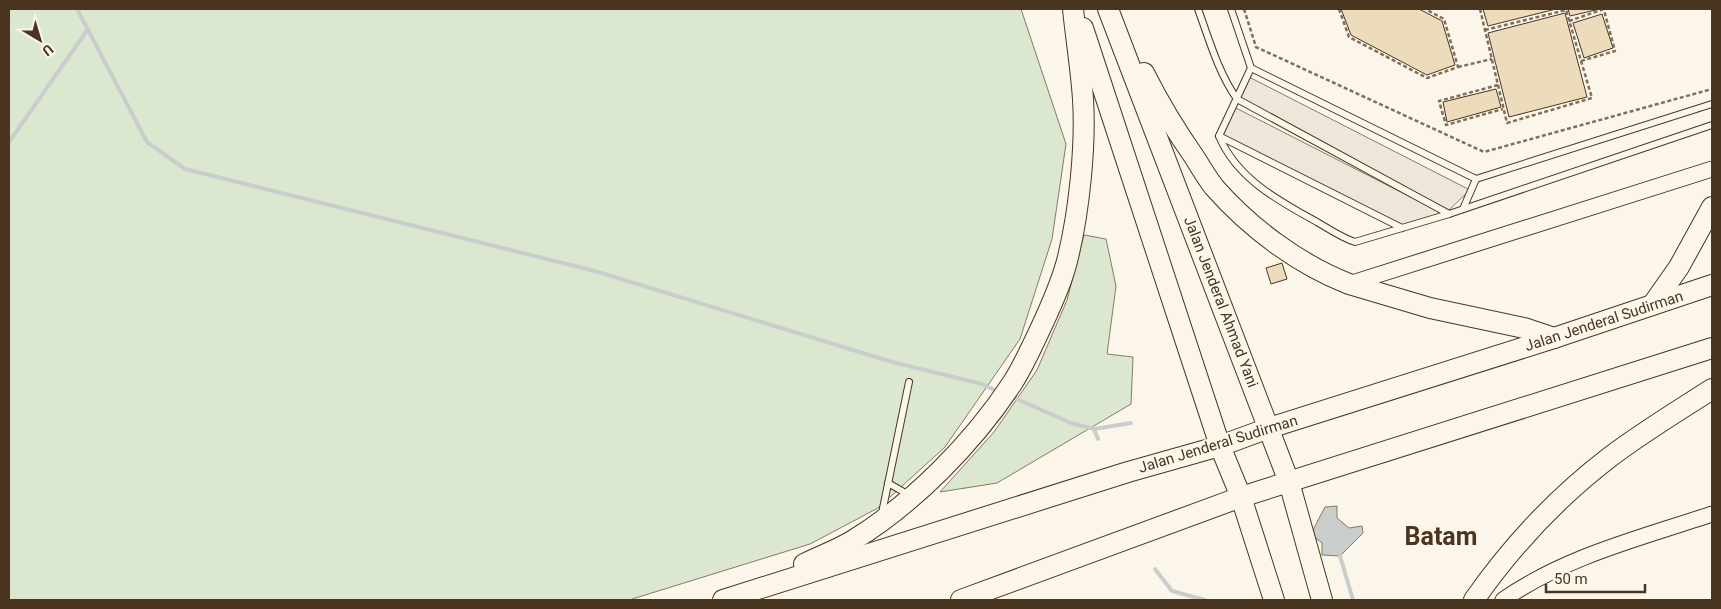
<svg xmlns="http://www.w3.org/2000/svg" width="1721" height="609" font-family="Roboto,sans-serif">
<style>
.green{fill:#dce7d0;stroke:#887966}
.parking{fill:#ede7d9;stroke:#887966}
.water{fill:#c9cecd;stroke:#887966}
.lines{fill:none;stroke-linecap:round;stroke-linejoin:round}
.stream{stroke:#c9cecd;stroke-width:4}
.building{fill:#ecdcbc;stroke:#4a3520}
.service-casing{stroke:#4a3520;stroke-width:8}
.tertiary-casing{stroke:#4a3520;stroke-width:17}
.trunk-casing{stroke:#4a3520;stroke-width:22}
.path{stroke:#7f6f5c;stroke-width:2.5;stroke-dasharray:4 2.5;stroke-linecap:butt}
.service{stroke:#fbf6e9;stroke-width:6}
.tertiary{stroke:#fbf6e9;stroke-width:15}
.trunk{stroke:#fbf6e9;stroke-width:20}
.labels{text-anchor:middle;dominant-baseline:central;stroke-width:4;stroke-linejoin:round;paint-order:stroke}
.street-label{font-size:15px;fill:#4a3520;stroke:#fbf6e9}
.town-label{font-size:25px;font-weight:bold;fill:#4a3520;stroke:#fbf6e9}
</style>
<rect width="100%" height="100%" fill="#fbf6e9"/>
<g class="green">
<path d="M9,9h1012l45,135 -14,95 -32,100 -75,108 -67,61 -68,36 -181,56h-620z"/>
<path d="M1084,235l22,4 10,47 -9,68 26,3 -2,47 -134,79 -57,9 54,-60 43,-62 30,-70z"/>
</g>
<g class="parking">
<path d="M1249,77l221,113 -21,20 -213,-108z"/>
<path d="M1234,107l208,106 -40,12 -180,-90z"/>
</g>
<path class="water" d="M1337,506v12l12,10 13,-2 1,7 -23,23 -18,-1v-12l-9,-7 1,-8 11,-21z"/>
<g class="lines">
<g class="stream">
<path d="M77,9l70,133 38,27 410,102 297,91 90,22 17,8"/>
<path d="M9,142l79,-113"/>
<path d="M1010,396l61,27 23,6 37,-6"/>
<path d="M1094,429l4,10"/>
<path d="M1340,556l13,44"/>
<path d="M1155,569l17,22 33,9"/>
</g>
</g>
<g class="building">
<path d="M1341,9h78l23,12 13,44 -28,10 -76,-40z"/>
<path d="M1483,9h73l-68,17z"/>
<path d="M1568,9h32l-30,7z"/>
<path d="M1565,13l22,84 -78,20 -21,-84z"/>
<path d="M1602,14l11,34 -29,10 -11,-35z"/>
<path d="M1496,89l5,18 -54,15 -4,-20z"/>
<path d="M1282,263l5,16 -16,5 -5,-16z"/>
</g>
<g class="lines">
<g class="service-casing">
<g id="service">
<path d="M1198,9c11,30 20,63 39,90l212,115"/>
<path d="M1231,9l20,59 225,111 236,-75"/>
<path d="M1251,68l-32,68c18,43 60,65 98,86 12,7 25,16 38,20l94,-28 263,-89"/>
<path d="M1219,136l183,92"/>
<path d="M1463,209l13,-30"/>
<path d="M888,483l21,12"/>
<path d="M882,513l27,-131"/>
</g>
</g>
<g class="tertiary-casing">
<g id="tertiary">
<path d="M1349,284l363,-115"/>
<path d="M1503,600c63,-44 138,-62 209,-86"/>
</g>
</g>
<g class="trunk-casing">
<g id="trunk">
<path d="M1108,9l181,473 33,118"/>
<path d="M1083,28l137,418 21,51 33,103"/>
<path d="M1144,73c15,30 32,58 51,85 6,10 12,20 19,29 36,41 84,77 135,97l81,24 94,20 30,10"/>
<path d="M1653,304l26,-37 33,-60"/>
<path d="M804,564c16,-8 33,-14 48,-23 61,-37 122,-99 161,-159 12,-19 21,-40 31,-61 9,-20 19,-42 24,-64 11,-45 18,-111 15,-158 -2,-30 -7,-60 -10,-90"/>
<path d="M723,600l405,-128 92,-26 49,-18 285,-90 158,-53"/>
<path d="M961,600l280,-103 471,-149"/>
<path d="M1474,600c37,-53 85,-104 136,-143 33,-25 68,-46 102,-68"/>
</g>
</g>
<g class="path">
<path d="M1244,9l12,38 228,105 228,-63"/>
<path d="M1339,9l10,28 78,41 31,-11 -14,-48 -19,-10"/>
<path d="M1480,9l27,114 85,-25 -26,-88 -81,20"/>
<path d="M1569,21l35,-12"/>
<path d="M1581,61l34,-10 -11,-41"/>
<path d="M1458,67l34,-8"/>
<path d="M1498,85l-59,16 7,24 57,-16"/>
</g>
<use href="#service" class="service"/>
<use href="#tertiary" class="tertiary"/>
<use href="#trunk" class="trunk"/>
</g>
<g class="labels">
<g class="street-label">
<text transform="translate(1221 302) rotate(69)">Jalan Jenderal Ahmad Yani</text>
<text transform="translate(1604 321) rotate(-18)">Jalan Jenderal Sudirman</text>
<text transform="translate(1218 444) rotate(-17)">Jalan Jenderal Sudirman</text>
</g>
<g class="town-label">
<text x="1441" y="536">Batam</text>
</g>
</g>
<rect width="1721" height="609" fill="none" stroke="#4a3520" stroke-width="20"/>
<g transform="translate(40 40) rotate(142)" stroke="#fbf6e9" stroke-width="4" paint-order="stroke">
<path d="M0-4L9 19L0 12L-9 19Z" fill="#4a3520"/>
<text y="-8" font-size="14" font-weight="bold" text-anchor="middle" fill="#4a3520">U</text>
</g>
<path d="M1546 584v8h99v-8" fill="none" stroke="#4a3520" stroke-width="2.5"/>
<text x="1554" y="584" font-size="15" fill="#4a3520" stroke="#fbf6e9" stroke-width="4" paint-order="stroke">50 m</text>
</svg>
